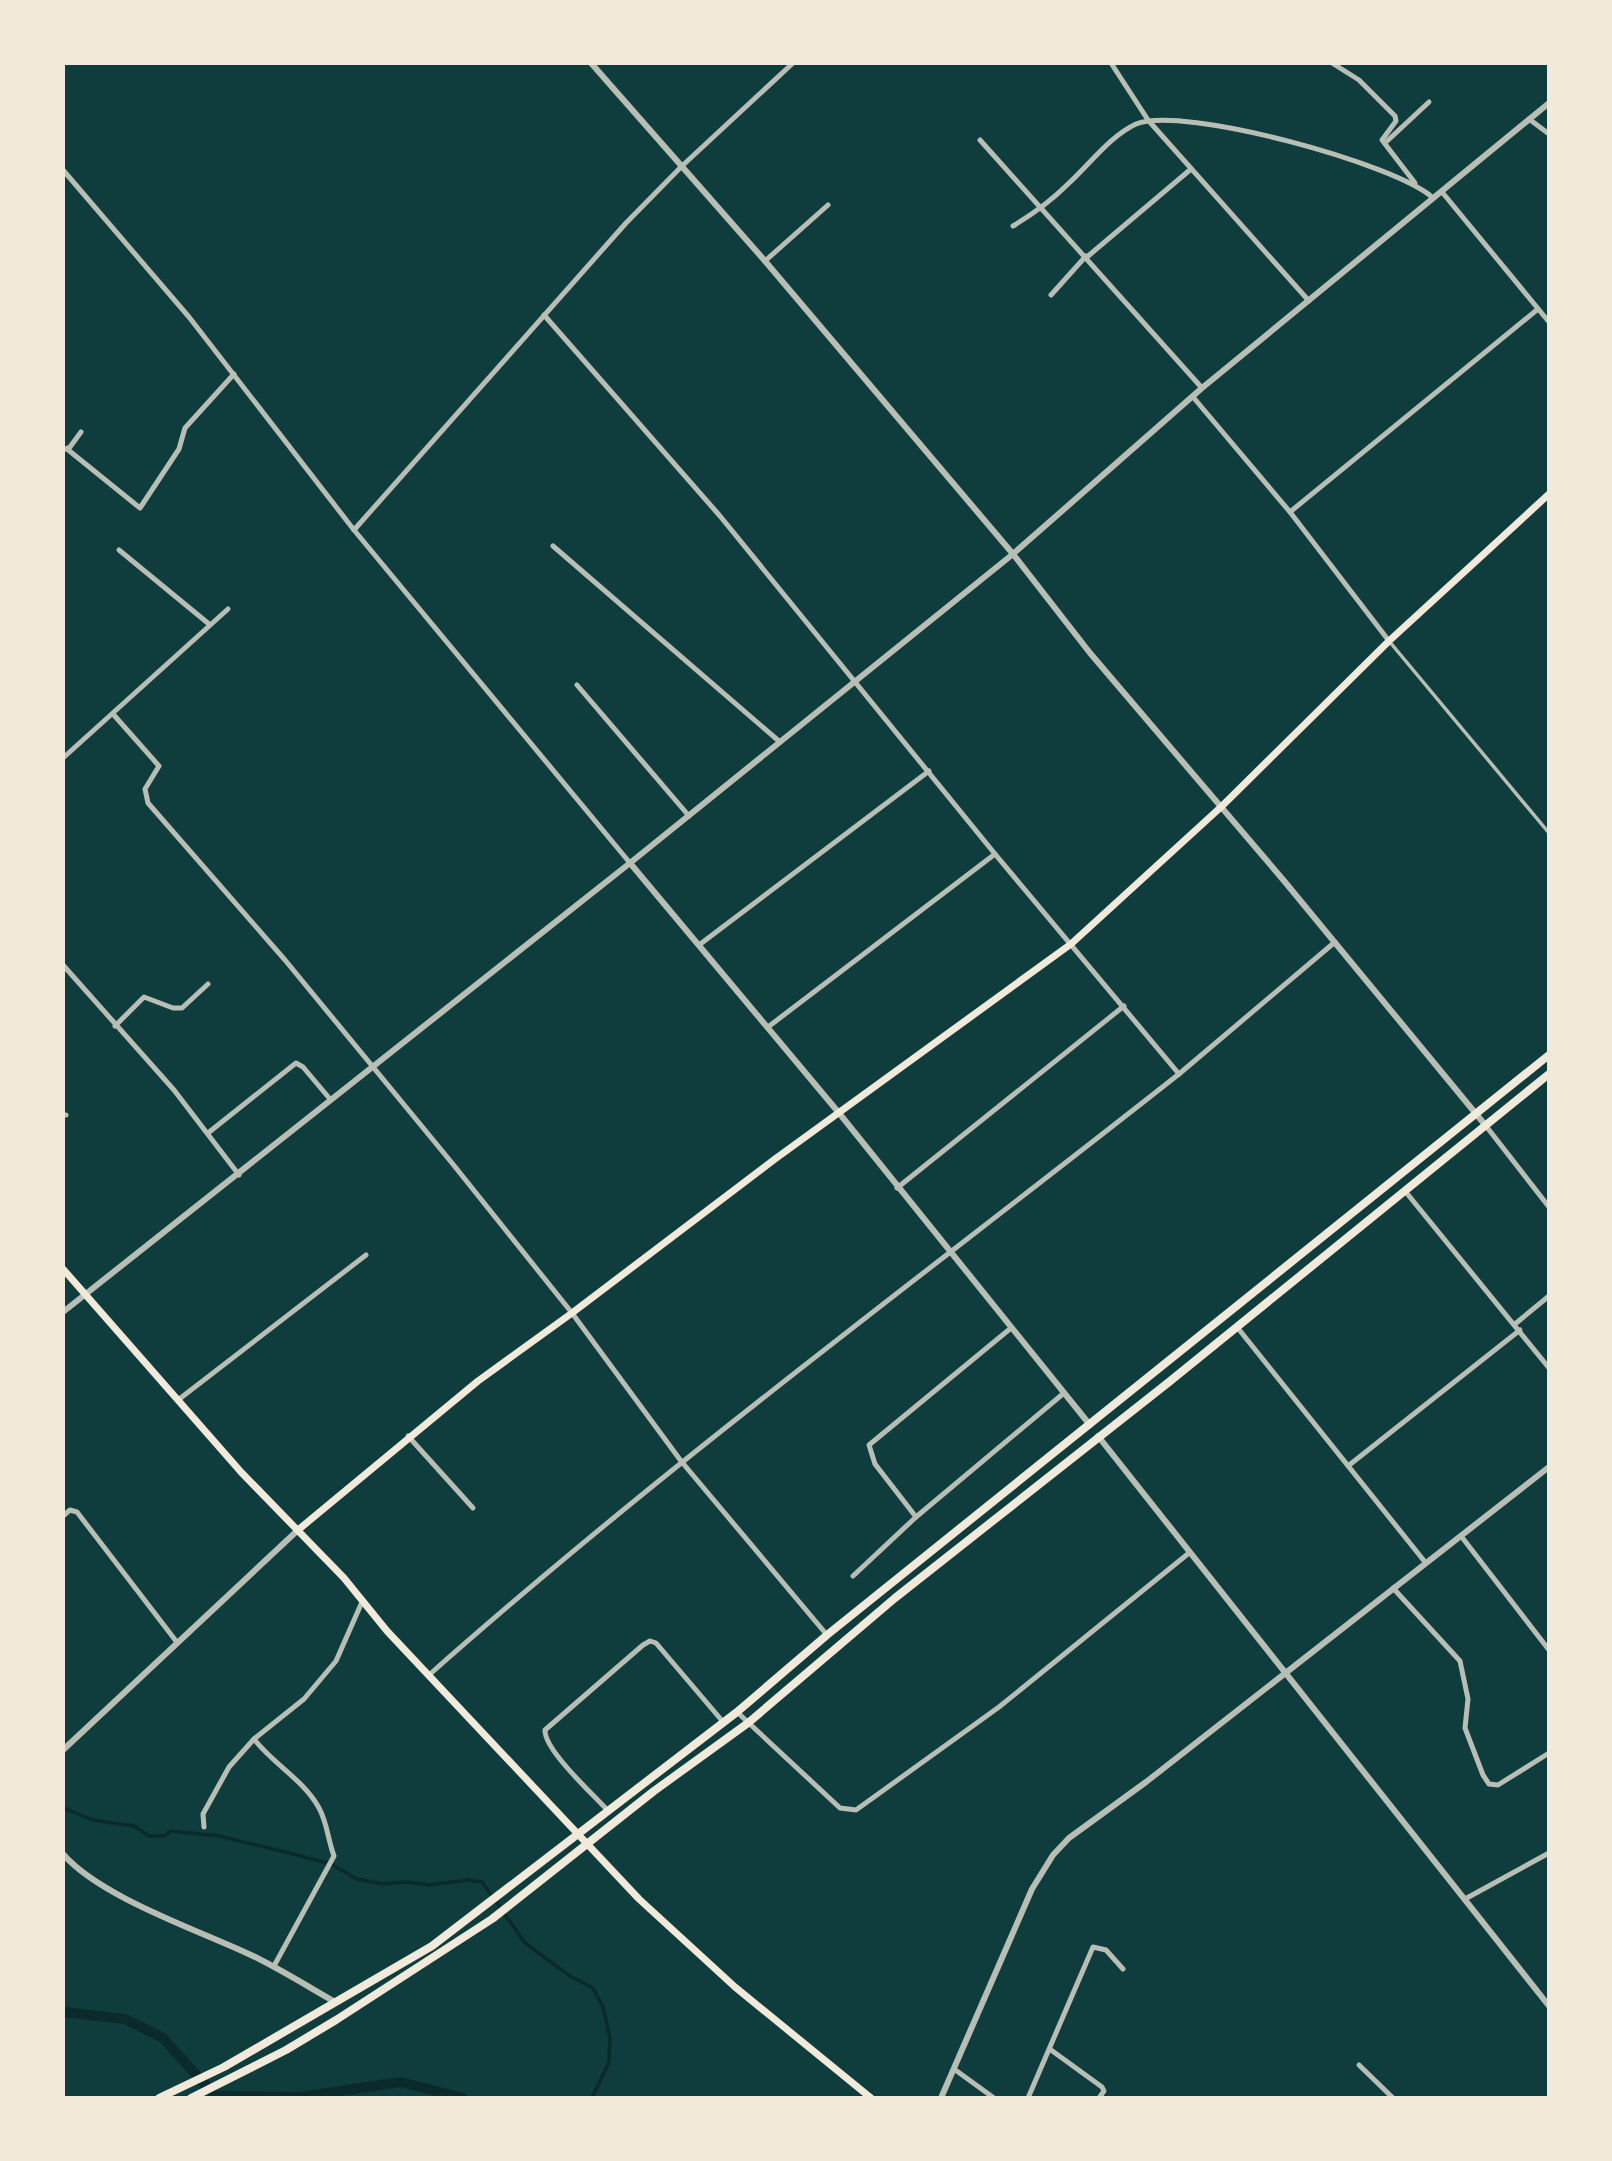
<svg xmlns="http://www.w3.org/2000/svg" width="1612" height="2161" font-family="Ubuntu,sans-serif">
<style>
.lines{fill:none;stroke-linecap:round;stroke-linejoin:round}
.stream{stroke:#0a2a2b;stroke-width:3.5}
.canal{stroke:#0a2a2b;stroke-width:10}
.pedestrian{stroke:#b8beb3;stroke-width:3.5}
.minor{stroke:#b8beb3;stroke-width:5}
.tertiary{stroke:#b8beb3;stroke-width:6}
.secondary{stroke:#f1e9da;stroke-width:7}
.primary{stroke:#f1e9da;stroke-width:8}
</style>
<rect width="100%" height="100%" fill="#0f3d3e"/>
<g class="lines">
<g class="stream">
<path d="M63,1808l30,12 41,6 15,10h16l5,-5 49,5 70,17 42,11 26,15 26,5 22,-2 24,3 39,-5 14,2 43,61 45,33 23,12 10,19 7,31 -1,24 -17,36"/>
<path d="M327,2098v-5"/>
</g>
<path class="canal" d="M63,2012l62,7 38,19 52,58 85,1 101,-15 62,16"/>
<path class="pedestrian" d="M1389,641l160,192"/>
<g class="minor">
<path d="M1111,63l37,57 161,181"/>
<path d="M1332,63l27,17 36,36 1,5 -14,19 33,43"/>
<path d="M1529,119l20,15"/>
<path d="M980,140l222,248"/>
<path d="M1385,143l44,-41"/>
<path d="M63,170l126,147 165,213 276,333"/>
<path d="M1442,192l107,130"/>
<path d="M1013,226c20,-12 38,-25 55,-42 21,-19 42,-48 68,-60 46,-19 261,40 297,74"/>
<path d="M1087,257l104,-88"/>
<path d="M765,261l63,-56"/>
<path d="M1051,295l35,-39"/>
<path d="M544,315l176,201 275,338 184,220 156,-132"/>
<path d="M1193,397l97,115 99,129"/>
<path d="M67,449l73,59 39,-59 6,-21 49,-54"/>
<path d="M63,450l7,-3 11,-15"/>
<path d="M1290,512l248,-203"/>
<path d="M354,530l272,-307 56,-57 111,-103"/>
<path d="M553,546l227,196"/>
<path d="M119,550l90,74"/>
<path d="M577,685l112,131"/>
<path d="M113,714l46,52 -14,23 3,14 137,157 167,203 120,150 109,148 146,174"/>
<path d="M63,758l165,-149"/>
<path d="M699,945l230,-174"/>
<path d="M63,965l111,125 65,85"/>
<path d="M115,1026l29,-29 29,11h9l26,-24"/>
<path d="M768,1027l227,-173"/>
<path d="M63,1115h3"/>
<path d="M1486,1126l63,81"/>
<path d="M208,1133l88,-70 7,4 27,32"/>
<path d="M897,1188l227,-182"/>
<path d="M1405,1191l144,177"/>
<path d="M1515,1324l34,-28"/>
<path d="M1237,1327l188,235"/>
<path d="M178,1400l188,-145"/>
<path d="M408,1436l65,72"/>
<path d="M1348,1466l172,-136"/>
<path d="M63,1516l7,-6 7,2 99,129"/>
<path d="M916,1517l-41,-53 -6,-19 142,-117"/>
<path d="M1461,1536l88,114"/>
<path d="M853,1576l63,-59 148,-124"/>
<path d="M1393,1588l67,73 8,38 -3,29 18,47 6,9 9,1 51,-32"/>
<path d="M429,1675c240,-213 498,-402 750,-601"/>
<path d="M737,1712l103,96 16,2 143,-103 190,-154"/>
<path d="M254,1739c19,25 50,41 65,69 8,14 9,32 15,48l-60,110"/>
<path d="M608,1811c-14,-16 -64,-61 -63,-81l98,-85 7,-4 6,2 68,80"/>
<path d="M204,1827l-1,-13 26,-47 25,-28 50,-40 32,-38 26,-59"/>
<path d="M1465,1899l84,-46"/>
<path d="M1051,2050l51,37 2,4 -5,7"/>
<path d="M1359,2065l34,33"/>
<path d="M954,2069l40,29"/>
<path d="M1028,2098l65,-151 13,3 17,19"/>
</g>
<g class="tertiary">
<path d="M591,63l174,198 248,293 77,99 195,229 201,244"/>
<path d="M630,863l209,250 251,312"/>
<path d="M63,1312l567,-449 383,-309 189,-166 347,-285"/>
<path d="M1098,1436l451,570"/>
<path d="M63,1750l235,-220"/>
<path d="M63,1854c37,43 135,76 188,101 29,14 56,31 84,47"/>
<path d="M941,2098l91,-209 21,-34 16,-17 77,-56 403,-315"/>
</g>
<g class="secondary">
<path d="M63,1269l178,203 103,106 43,53 252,268 96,88 136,111"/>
<path d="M298,1530l180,-149 94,-68 203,-154 296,-215 150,-137 168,-166 160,-147"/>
</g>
<g class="primary">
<path d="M159,2098l65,-31 208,-121 305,-234 90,-77 722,-580"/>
<path d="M191,2098l95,-48 50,-30 156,-101 162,-128 94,-68 147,-125 274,-216 380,-308"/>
</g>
</g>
<rect width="1612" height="2161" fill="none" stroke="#f1e9da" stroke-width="130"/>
</svg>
